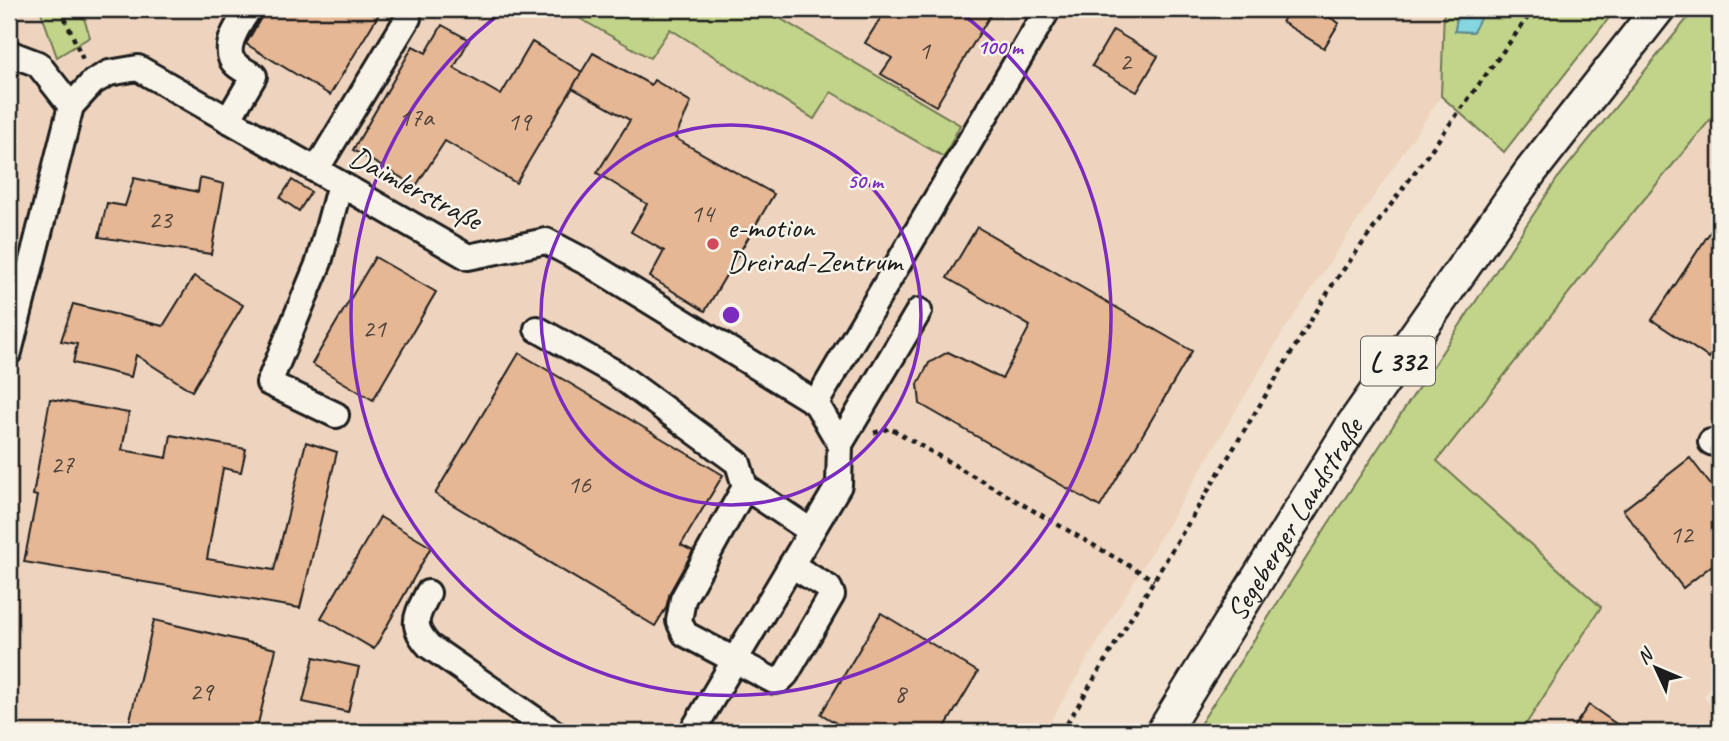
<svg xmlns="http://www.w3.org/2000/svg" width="1729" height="741" font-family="Caveat,sans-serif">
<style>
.built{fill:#eed4be}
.green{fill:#c2d489;stroke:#6f7852;stroke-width:2}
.water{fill:#86d6e1;stroke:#5c8c92;stroke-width:2}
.building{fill:#e5b795;stroke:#1c1c1c;stroke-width:2}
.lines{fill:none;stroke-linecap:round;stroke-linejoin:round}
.minor-casing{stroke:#1c1c1c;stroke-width:30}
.major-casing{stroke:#1c1c1c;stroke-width:37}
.path{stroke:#1c1c1c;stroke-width:4.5;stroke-dasharray:5 5;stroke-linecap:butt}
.minor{stroke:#f7f3e8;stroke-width:24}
.major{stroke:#f7f3e8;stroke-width:32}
.ring{fill:none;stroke:#7b2cbf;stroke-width:3.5}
.poi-dot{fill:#d1495b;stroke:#f7f3e8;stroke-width:2.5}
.labels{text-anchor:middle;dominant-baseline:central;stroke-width:5;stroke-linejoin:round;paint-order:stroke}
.number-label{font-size:26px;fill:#4e433a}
.shield{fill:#f7f3e8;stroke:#5e5c59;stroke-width:2}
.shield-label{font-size:28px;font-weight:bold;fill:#1c1c1c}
.street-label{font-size:30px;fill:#1c1c1c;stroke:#f7f3e8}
.poi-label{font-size:30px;fill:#1c1c1c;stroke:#f7f3e8;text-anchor:start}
.centre{fill:#7b2cbf;stroke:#f7f3e8;stroke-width:3.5}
.ring-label{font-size:21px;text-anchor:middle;font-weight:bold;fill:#7b2cbf;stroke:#f7f3e8;stroke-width:5;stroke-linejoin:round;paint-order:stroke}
</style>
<rect width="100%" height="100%" fill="#f2e1cf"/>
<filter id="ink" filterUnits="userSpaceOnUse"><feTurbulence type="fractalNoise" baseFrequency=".0143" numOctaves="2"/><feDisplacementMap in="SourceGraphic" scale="14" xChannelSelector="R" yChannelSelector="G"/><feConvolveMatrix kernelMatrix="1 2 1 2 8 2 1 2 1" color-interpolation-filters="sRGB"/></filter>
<g filter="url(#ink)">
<g class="built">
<path d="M9,9h31l17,48 33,-20 -9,-28h482l87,49 20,-29 144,90 17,-27 113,65 16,-32 -196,-116h680l-3,87 -158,236 -239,400h-1035z"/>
<path d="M1720,108v565l-16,24 16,19v16h-199l80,-125 -164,-146 175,-223z"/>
</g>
<g class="green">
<path d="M40,9h41l9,28 -33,20z"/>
<path d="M563,9h201l196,116 -16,32 -113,-65 -17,27 -144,-90 -20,29z"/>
<path d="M1444,9h14l-3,22 17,1 13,-23h131l-112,143 -63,-56z"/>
<path d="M1695,9h25v99l-108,130 -175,223 164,146 -80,125h-326l133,-208 229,-345z"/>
</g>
<path class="water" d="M1458,9h27l-12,23 -18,-1z"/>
<g class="building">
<path d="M266,9h116l-52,86 -84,-51z"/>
<path d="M886,9h108l-58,97 -55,-32 11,-16 -27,-15z"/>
<path d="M1290,9h26l23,14 -15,25 -42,-26z"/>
<path d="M442,25l27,15 -15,28 47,27 31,-53 50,30 -66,111 -71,-42 -29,45 -63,-36 60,-104 13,7z"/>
<path d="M1113,30l45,26 -21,36 -45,-26z"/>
<path d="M593,53l58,32 3,-5 37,22 -16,36 99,56 -69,117 -55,-34 14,-26 -33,-19 16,-28 -50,-31 33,-53 -58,-32z"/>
<path d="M134,178l64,14 2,-14 24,6 -13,70 -112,-17 8,-34 18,3z"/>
<path d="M292,180l19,12 -12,19 -19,-13z"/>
<path d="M1720,217v122l-11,19 -57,-38z"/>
<path d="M977,227l215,124 -92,156 -180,-103 -2,-20 11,-21 19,-11 54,27 28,-53 -83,-48z"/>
<path d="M375,257l61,35 -63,108 -61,-36z"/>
<path d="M194,276l49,29 -51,86 -56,-36 -5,22 -58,-14 4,-19 -16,-3 12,-37 90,22z"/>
<path d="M519,353l204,122 -42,70 12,6 -23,41 -4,16 -11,18 -220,-132z"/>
<path d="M50,399l79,14 -7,37 45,8 4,-23 75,14 -5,23 -18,-4 -16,91 67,11 32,-128 31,10 -37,156 -276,-46 13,-66 -4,-1z"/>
<path d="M1690,458l30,39v62l-37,29 -60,-78z"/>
<path d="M380,517l51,30 -57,102 -53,-31z"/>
<path d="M881,613l97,59 -36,60h-91l-30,-18z"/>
<path d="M154,620l122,29 -20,83h-129z"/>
<path d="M314,657l45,10 -11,45 -45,-10z"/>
<path d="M1589,705l39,27h-58z"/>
</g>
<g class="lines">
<g class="minor-casing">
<g id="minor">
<path d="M9,53l29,11 33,42"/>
<path d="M228,120l26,-44c-8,-5 -20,-10 -23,-18 -6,-16 10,-37 18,-49"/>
<path d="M316,170l92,-152"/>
<path d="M537,329l77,43 124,91 7,24"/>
<path d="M9,352l62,-246 22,-24 16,-9 29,-5 330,189 78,-16 42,22 228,140 24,41 -1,41 -147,247"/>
<path d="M816,403l232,-394"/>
<path d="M336,415l-67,-32 50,-121 21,-78"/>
<path d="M1711,442l9,3"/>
<path d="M840,444l79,-133"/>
<path d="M791,565l38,23 3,7 -46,79 -6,6 -6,1 -89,-47 -6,-13 4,-22 62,-112 66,44"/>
<path d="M428,593c-11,23 -19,31 1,53l124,86"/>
</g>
</g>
<g class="major-casing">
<g id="major">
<path id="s1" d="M1163,732l189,-306 179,-255 127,-162"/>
</g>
</g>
<g class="path">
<path d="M61,9l23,53"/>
<path d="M874,433l16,-5 264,152"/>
<path d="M1062,732l271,-448 201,-275"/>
</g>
<use href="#minor" class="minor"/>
<use href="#major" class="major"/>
</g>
</g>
<g class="ring">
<circle cx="731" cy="315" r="190"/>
<path d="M957 10A380 380 0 1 1 505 10"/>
</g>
<circle class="poi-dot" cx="713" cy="244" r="7"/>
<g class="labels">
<g class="number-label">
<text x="924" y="50">1</text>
<text x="1125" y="61">2</text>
<text x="416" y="117">17a</text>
<text x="519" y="121">19</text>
<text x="702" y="213">14</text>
<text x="160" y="219">23</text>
<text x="374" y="328">21</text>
<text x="62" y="464">27</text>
<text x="579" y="484">16</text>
<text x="1681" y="534">12</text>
<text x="201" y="691">29</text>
<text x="900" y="693">8</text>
</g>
<rect class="shield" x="1361" y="336.5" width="74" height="49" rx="5"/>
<g class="shield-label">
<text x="1398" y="361">L 332</text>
</g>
<g class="street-label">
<text transform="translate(416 188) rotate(28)">Daimlerstraße</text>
<text stroke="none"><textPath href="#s1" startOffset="250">Segeberger Landstraße</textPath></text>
</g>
<g class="poi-label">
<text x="727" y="227">e-motion<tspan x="727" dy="34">Dreirad-Zentrum</tspan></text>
</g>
</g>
<circle cx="731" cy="315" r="10" class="centre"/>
<g class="ring-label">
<text x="1000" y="54">100 m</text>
<text x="865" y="188">50 m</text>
</g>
<rect width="1729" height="741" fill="none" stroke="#f7f3e8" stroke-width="35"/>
<rect x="18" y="18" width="1694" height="706" fill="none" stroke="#1c1c1c" stroke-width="2.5" filter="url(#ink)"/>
<g transform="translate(1656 668) rotate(314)" stroke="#f7f3e8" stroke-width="5" paint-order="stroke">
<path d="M0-5L12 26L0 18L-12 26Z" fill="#1c1c1c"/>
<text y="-10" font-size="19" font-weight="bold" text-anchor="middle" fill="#1c1c1c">N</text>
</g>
</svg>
